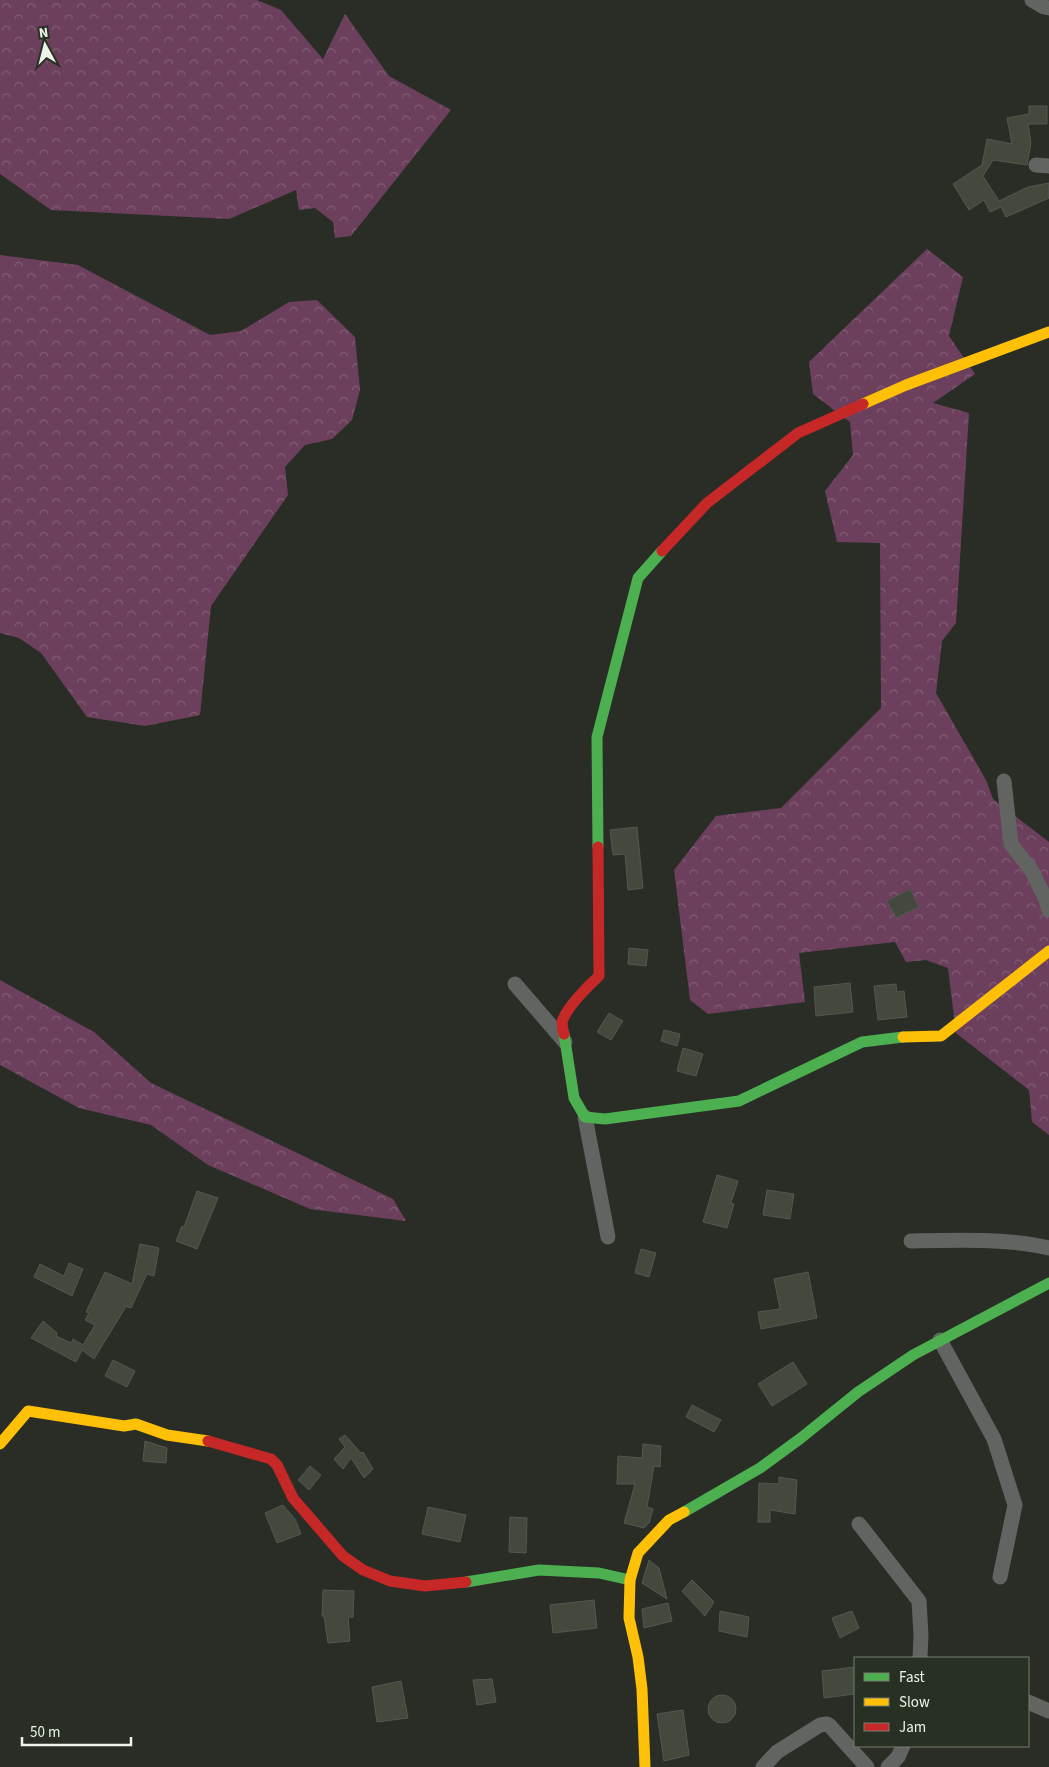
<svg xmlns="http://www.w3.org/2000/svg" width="1049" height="1767" font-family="'Source Sans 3',sans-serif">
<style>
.forest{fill:url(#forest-crowns)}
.building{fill:#43493d;stroke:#545752}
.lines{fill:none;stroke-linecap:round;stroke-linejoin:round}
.street{stroke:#616460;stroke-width:15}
.fast{stroke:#4caf50;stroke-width:11}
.slow{stroke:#ffc107;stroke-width:11}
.jam{stroke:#c62828;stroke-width:11}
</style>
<defs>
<pattern id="forest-crowns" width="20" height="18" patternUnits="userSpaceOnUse" patternTransform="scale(1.25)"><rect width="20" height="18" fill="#6c405c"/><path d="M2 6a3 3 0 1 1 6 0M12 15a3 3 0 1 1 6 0" fill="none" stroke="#815c74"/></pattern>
</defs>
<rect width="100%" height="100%" fill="#292d26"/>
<g class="forest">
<path d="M0,0h257l24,10 42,49 22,-45 44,62 62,34 -100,126 -16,2 -2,-16 -18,-14 -16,2 -3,-20 -67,29 -178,-9 -51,-36z"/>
<path d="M927,249l36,28 -14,59 26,38 -42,29 36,10 -13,210 -14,18 -6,52 50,87 7,19 56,43v293l-17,-13 -3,-32 -73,-57 -8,-65 -22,-8 -20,2 -11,-20 -96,11 6,49 -97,12 -18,-14 -16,-130 42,-54 65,-8 100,-100 -1,-165 -43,-1 -12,-51 28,-36 -3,-33 -37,-28 -4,-32z"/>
<path d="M0,255l78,10 132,70 31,-4 48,-29 28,-2 38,37 5,53 -8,30 -20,19 -27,6 -20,22 3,28 -77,111 -11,109 -55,11 -58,-9 -46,-64 -22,-15 -19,-5z"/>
<path d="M0,980l94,52 57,51 242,116 13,22 -96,-12 -102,-44 -57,-40 -72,-17 -79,-43z"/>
</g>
<g class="building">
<path d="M1029,106h18v18h-19l3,19 -4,22 -34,-5 -10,16 16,25 29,-14 21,-4v15l-43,19 -5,-10 -11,5 -6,-12 -15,10 -16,-26 29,-19 5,-26 25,5 -5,-26 22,-4z"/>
<path d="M637,827l6,61 -15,2 -3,-36 -12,1 -3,-25z"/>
<path d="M910,889l9,18 -23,11 -9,-17z"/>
<path d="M629,948l19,2 -2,16 -18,-2z"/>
<path d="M850,983l3,29 -37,4 -2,-29z"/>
<path d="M896,984l1,8 7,-1 3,26 -29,3 -4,-34z"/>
<path d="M609,1013l14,8 -12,19 -14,-8z"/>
<path d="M664,1030l16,4 -3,12 -16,-5z"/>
<path d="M683,1048l20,6 -7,22 -19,-5z"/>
<path d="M717,1175l21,6 -7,22 3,1 -7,24 -24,-6z"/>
<path d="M767,1190l27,4 -4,25 -27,-4z"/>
<path d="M197,1191l21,7 -21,51 -21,-8 6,-15 2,1z"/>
<path d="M140,1244l19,4 -5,28 -7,-2 -16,34 -4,-1v-2l-33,54 -12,-9 -6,12 -45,-24 12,-17 14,12 -1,3 15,7 2,-4 10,6 12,-20 -10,-5 4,-7 -3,-1 19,-40 27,12z"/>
<path d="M641,1249l15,4 -7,24 -14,-4z"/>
<path d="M69,1263l14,6 -11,27 -38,-19 6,-13 24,12z"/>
<path d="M808,1272l9,46 -56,11 -3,-17 22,-3 -6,-30z"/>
<path d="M113,1360l22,11 -8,16 -22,-11z"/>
<path d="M793,1362l14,22 -35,22 -14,-22z"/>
<path d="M692,1405l29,15 -7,12 -28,-15z"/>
<path d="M345,1435l16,18 2,-1 10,17 -9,9 -13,-20 -8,11 -9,-10 11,-12 -6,-8z"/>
<path d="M145,1441l22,7 -1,15 -23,-2z"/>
<path d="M643,1444l18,2 -1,21 -6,-1 -7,41 6,2 -4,14 -5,5 -20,-5 11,-39h-18l1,-28 24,2z"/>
<path d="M310,1466l11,9 -12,15 -11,-10z"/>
<path d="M779,1477l18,3 -2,34 -25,-4v12h-12l1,-39 20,1z"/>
<path d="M283,1505l12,14 6,15 -24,9 -12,-30z"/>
<path d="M428,1507l38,8 -6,27 -38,-8z"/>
<path d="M510,1517l17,1 -1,35 -17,-1z"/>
<path d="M649,1560l10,8 8,31 -25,-16z"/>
<path d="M692,1580l22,22 -9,14 -23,-25z"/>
<path d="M323,1590l31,1 -1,26h-5l2,24 -22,2 -4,-27h-2z"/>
<path d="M594,1600l3,28 -44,5 -3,-28z"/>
<path d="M668,1603l4,18 -28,7 -2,-19z"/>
<path d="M720,1611l29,6 -2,20 -28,-6z"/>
<path d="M852,1611l7,17 -19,10 -8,-20z"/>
<path d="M855,1667v27l-31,4 -2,-27z"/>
<path d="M492,1679l4,23 -19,3 -4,-25z"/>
<path d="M401,1681l7,37 -31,4 -5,-35z"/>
<circle cx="722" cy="1709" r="14"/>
<path d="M683,1710l6,45 -25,6 -7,-47z"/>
</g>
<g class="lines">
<g class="street">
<path d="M1032,0l12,7 5,1"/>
<path d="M1036,165l13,1"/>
<path d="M1004,781l7,63 21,27 14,29 3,10"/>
<path d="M515,984l50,58"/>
<path d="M585,1117l23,120"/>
<path d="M911,1241c43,-1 96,-3 138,7"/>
<path d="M940,1340l54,99 21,66 -15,72"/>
<path d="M859,1524l60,77 2,34 -1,23"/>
<path d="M1028,1702l21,9"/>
<path d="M763,1767l14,-15 43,-27 7,-1 3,2 37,41"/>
<path d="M888,1767l10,-10 5,-11"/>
</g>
<g class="fast">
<path d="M598,847l-1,-110 41,-159 24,-27"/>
<path d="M564,1034l10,64 11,19 20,2 134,-18 123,-59 41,-5"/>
<path d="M684,1512l76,-44 41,-30 57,-46 55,-37 136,-72"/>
<path d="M466,1582l73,-12 60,3 31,7"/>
</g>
<g class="slow">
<path d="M863,404l43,-19 143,-53"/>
<path d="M903,1037l38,-1 108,-85"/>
<path d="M0,1444l28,-33 96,15 12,-2 31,11 41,6"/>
<path d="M645,1767l-3,-78 -4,-32 -9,-39 1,-38 8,-27 31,-33 15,-8"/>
</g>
<g class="jam">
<path d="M662,551l45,-48 91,-70 65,-29"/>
<path d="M564,1034c-1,-3 -2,-8 -2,-12 4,-14 26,-36 37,-46l-1,-129"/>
<path d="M208,1441l63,18 6,6 16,33 50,58 20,14 27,11 35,5 41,-4"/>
</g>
</g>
<rect x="854" y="1657" width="175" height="90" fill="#283023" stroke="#777e73"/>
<rect x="864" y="1673" width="25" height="8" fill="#4caf50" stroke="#777e73"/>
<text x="899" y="1682" font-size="15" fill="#eef3ea">Fast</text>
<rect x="864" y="1698" width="25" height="8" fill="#ffc107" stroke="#777e73"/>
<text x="899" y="1707" font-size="15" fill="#eef3ea">Slow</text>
<rect x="864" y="1723" width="25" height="8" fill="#c62828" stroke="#777e73"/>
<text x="899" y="1732" font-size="15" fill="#eef3ea">Jam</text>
<g transform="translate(45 45) rotate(353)" stroke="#283023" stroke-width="4" paint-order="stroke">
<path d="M0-4L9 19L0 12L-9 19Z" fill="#eef3ea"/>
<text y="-8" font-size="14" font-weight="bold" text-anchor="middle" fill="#eef3ea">N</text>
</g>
<path d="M22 1737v8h109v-8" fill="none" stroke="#eef3ea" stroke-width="2.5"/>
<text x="30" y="1737" font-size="15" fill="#eef3ea" stroke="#283023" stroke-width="4" paint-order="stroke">50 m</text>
</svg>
